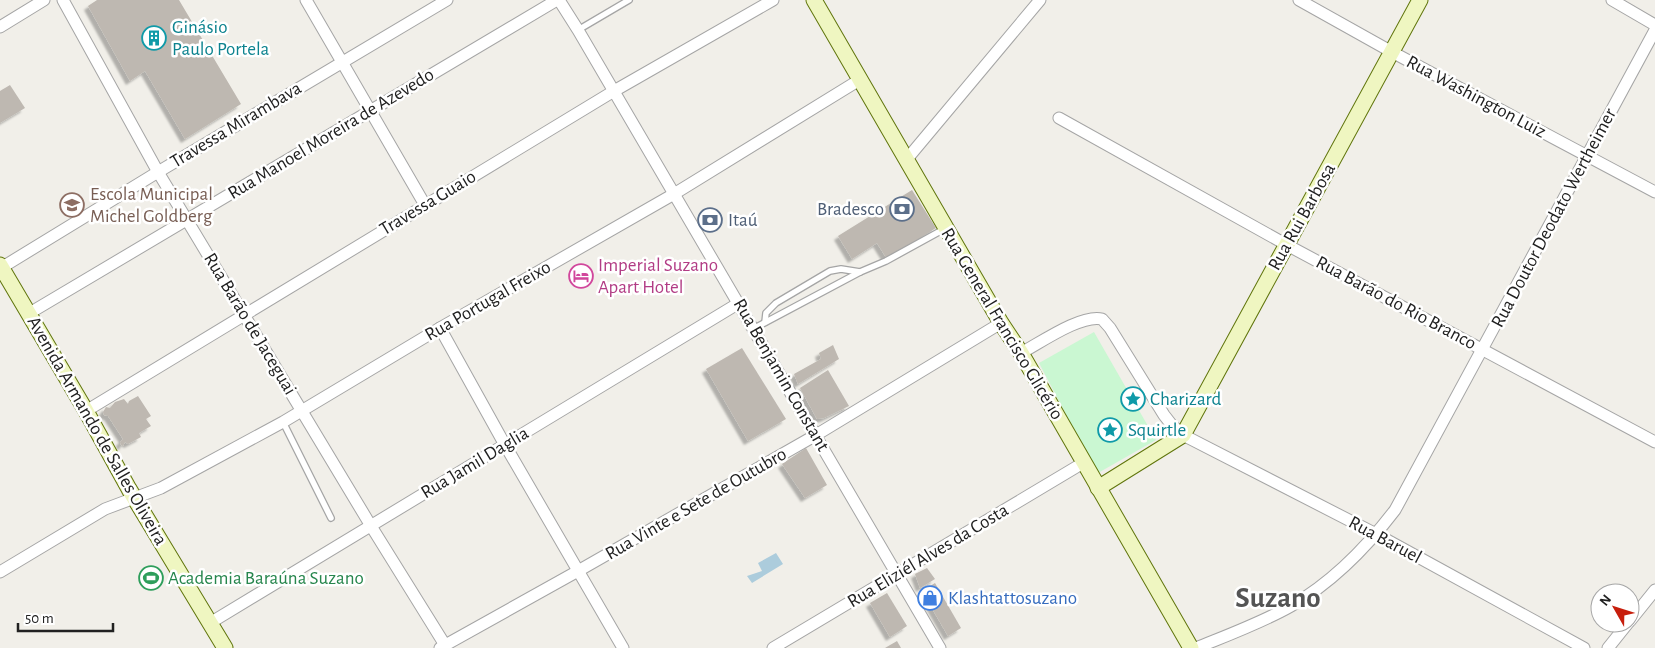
<svg xmlns="http://www.w3.org/2000/svg" width="1655" height="648" font-family="'Alegreya Sans',sans-serif">
<style>
.park{fill:#caf7d2}
.water{fill:#acccdc}
.building{fill:#beb8b1;filter:url(#shadow)}
.lines{fill:none;stroke-linecap:round;stroke-linejoin:round}
.lane-casing{stroke:#a5a5a5;stroke-width:8}
.street-casing{stroke:#a5a5a5;stroke-width:13}
.secondary-casing{stroke:#60750c;stroke-width:17}
.lane{stroke:#fff;stroke-width:5.5}
.street{stroke:#fff;stroke-width:11}
.secondary{stroke:#eff6c1;stroke-width:15}
.labels{text-anchor:middle;dominant-baseline:central;stroke-width:5;stroke-linejoin:round;paint-order:stroke}
.culture-label{font-size:19px;fill:#0d838f;stroke:#fff;text-anchor:start}
.street-label{font-size:19px;fill:#212121;stroke:#fff}
.education-label{font-size:19px;fill:#785e54;stroke:#fff;text-anchor:start}
.service-label{font-size:19px;fill:#4e5e75;stroke:#fff;text-anchor:end}
.hotel-label{font-size:19px;fill:#b23c85;stroke:#fff;text-anchor:start}
.leisure-label{font-size:19px;fill:#27864d;stroke:#fff;text-anchor:start}
.shop-label{font-size:19px;fill:#366cbe;stroke:#fff;text-anchor:start}
.town-label{font-size:29px;font-weight:bold;fill:#545454;stroke:#fff}
</style>
<defs>
<filter id="shadow"><feDropShadow dx="-4" dy="4" stdDeviation="1" flood-color="#0004"/></filter>
</defs>
<rect width="100%" height="100%" fill="#f1efe9"/>
<path class="park" d="M1094,332l62,108 -58,33 -14,-24 -45,-86z"/>
<path class="water" d="M776,553l7,11 -31,19 -5,-7 15,-5 -4,-8z"/>
<g class="building">
<path d="M97,0h82l62,104 -56,35 -40,-68 -15,10 -42,-75z"/>
<path d="M10,85l15,23 -25,15v-32z"/>
<path d="M912,190l24,38 -49,31 -10,-16 -25,16 -14,-23z"/>
<path d="M833,345l6,14 -41,25 -4,-10 27,-15 -2,-6z"/>
<path d="M742,348l44,71 -38,22 -42,-72z"/>
<path d="M828,370l21,36 -25,12 -7,1 -17,-31z"/>
<path d="M138,396l13,20 -5,3 5,7 -12,7 2,4 -13,7 -3,-2 -2,4 -2,-1 -1,-3 3,-3 -15,-23 -4,-1 -1,-3 3,-5 4,1 5,-6 9,-3 4,5 1,-3z"/>
<path d="M806,448l21,37 -22,13 -23,-34z"/>
<path d="M927,568l8,11 -15,9 -5,-14z"/>
<path d="M935,583l26,45 -13,8 -26,-45z"/>
<path d="M887,593l20,33 -17,11 -20,-34z"/>
<path d="M897,641l4,7h-16z"/>
</g>
<g class="lines">
<g class="lane-casing">
<g id="lane">
<path d="M578,30l51,-30"/>
<path d="M765,322l1,-9 10,-10 54,-32 11,-2 19,3"/>
<path d="M753,329l107,-57 26,-11 60,-33"/>
<path d="M283,422l48,96"/>
</g>
</g>
<g class="street-casing">
<g id="street">
<path d="M63,0l95,172 213,354 74,119"/>
<path d="M306,0l119,205"/>
<path d="M559,0l19,30 362,618"/>
<path d="M1299,0l93,52 263,140"/>
<path d="M1612,0l43,25"/>
<path d="M0,27l44,-27"/>
<path d="M1059,118l228,127 368,197"/>
<path d="M907,159l133,-159"/>
<path d="M1,268l157,-96 289,-172"/>
<path d="M28,314l529,-314"/>
<path d="M440,328l65,117 118,203"/>
<path d="M1021,353c19,-10 60,-39 81,-34l8,9 54,87 7,9 12,11 193,99 208,114"/>
<path d="M86,411l528,-320 159,-91"/>
<path d="M0,572l105,-63 56,-21 122,-66 157,-94 234,-134 187,-115"/>
<path d="M1630,621l25,-31"/>
<path d="M210,623l529,-320"/>
<path d="M440,648l138,-77 238,-136 185,-112"/>
<path d="M773,648l310,-185"/>
<path d="M1196,648c32,-13 65,-25 95,-42 42,-24 75,-58 104,-96l260,-480"/>
<path d="M1608,648l20,-25"/>
</g>
</g>
<g class="secondary-casing">
<g id="secondary">
<path d="M814,0l187,323 20,30 170,295"/>
<path d="M0,265l86,146 43,78 96,159"/>
<path d="M1098,488l85,-53 237,-435"/>
</g>
</g>
<use href="#lane" class="lane"/>
<use href="#street" class="street"/>
<use href="#secondary" class="secondary"/>
</g>
<defs>
<g id="building-ring" transform="scale(1.25)"><circle r="9.5" fill="#fff" stroke="#0f9aa8" stroke-width="1.5"/><path d="M-4-6H4V6H1V3H-1V6H-4ZM-2.5-4.3h1.7v1.8h-1.7ZM.8-4.3h1.7v1.8H.8ZM-2.5-1h1.7V.8h-1.7ZM.8-1h1.7V.8H.8Z" fill="#0f9aa8"/></g>
<g id="school-ring" transform="scale(1.25)"><circle r="9.5" fill="#fff" stroke="#8d6e63" stroke-width="1.5"/><path d="M0-5L7-2L0 1L-7-2ZM-4 1L0 2.5L4 1V4Q0 6-4 4Z" fill="#8d6e63"/></g>
<g id="bank-ring" transform="scale(1.25)"><circle r="9.5" fill="#fff" stroke="#5c6f8a" stroke-width="1.5"/><path d="M-6-4H6V4H-6ZM0-2.3a2.3 2.3 0 1 0 0 4.6a2.3 2.3 0 1 0 0-4.6Z" fill="#5c6f8a"/></g>
<g id="hotel-ring" transform="scale(1.25)"><circle r="9.5" fill="#fff" stroke="#d1479c" stroke-width="1.5"/><path d="M-6-4.5h1.5V1H6V5H4.5V3h-9V5H-6ZM-4 0a1.8 1.8 0 1 1 3.6 0ZM.5 0V-2.5h3Q6-2.5 6 0Z" fill="#d1479c"/></g>
<g id="sight-ring" transform="scale(1.25)"><circle r="9.5" fill="#fff" stroke="#0f9aa8" stroke-width="1.5"/><path d="M0-6L1.8-2.2L6-1.7L2.9 1.2L3.7 5.4L0 3.3L-3.7 5.4L-2.9 1.2L-6-1.7L-1.8-2.2Z" fill="#0f9aa8"/></g>
<g id="stadium-ring" transform="scale(1.25)"><circle r="9.5" fill="#fff" stroke="#2e9e5b" stroke-width="1.5"/><path d="M0-5a6.5 5 0 1 0 0 10a6.5 5 0 1 0 0-10ZM-3.5-1.8h7v3.6h-7Z" fill="#2e9e5b"/></g>
<g id="shop-ring" transform="scale(1.25)"><circle r="9.5" fill="#fff" stroke="#3f7fe0" stroke-width="1.5"/><path d="M-5-2.5h2.3a2.7 3.5 0 0 1 5.4 0H5L5.5 6h-11ZM-1.5-2.5h3a1.5 2.3 0 0 0-3 0Z" fill="#3f7fe0"/></g>
</defs>
<g fill-rule="evenodd">
<use href="#building-ring" x="154" y="38"/>
<use href="#school-ring" x="72" y="205"/>
<use href="#bank-ring" x="902" y="209"/>
<use href="#bank-ring" x="710" y="220"/>
<use href="#hotel-ring" x="581" y="276"/>
<use href="#sight-ring" x="1133" y="399"/>
<use href="#sight-ring" x="1110" y="430"/>
<use href="#stadium-ring" x="151" y="578"/>
<use href="#shop-ring" x="930" y="598"/>
</g>
<g class="labels">
<g class="culture-label">
<text x="172" y="27">Ginásio<tspan x="172" dy="22">Paulo Portela</tspan></text>
<text x="1150" y="399">Charizard</text>
<text x="1128" y="430">Squirtle</text>
</g>
<g class="street-label">
<text transform="translate(1476 97) rotate(28)">Rua Washington Luiz</text>
<text transform="translate(236 125) rotate(-31)">Travessa Mirambava</text>
<text transform="translate(331 134) rotate(-31)">Rua Manoel Moreira de Azevedo</text>
<text transform="translate(428 203) rotate(-31)">Travessa Guaio</text>
<text transform="translate(1302 217) rotate(-61)">Rua Rui Barbosa</text>
<text transform="translate(1554 218) rotate(-62)">Rua Doutor Deodato Wertheimer</text>
<text transform="translate(488 301) rotate(-30)">Rua Portugal Freixo</text>
<text transform="translate(1396 303) rotate(28)">Rua Barão do Rio Branco</text>
<text transform="translate(250 324) rotate(59)">Rua Barão de Jaceguai</text>
<text transform="translate(1002 324) rotate(59)">Rua General Francisco Glicério</text>
<text transform="translate(781 375) rotate(60)">Rua Benjamin Constant</text>
<text transform="translate(97 431) rotate(60)">Avenida Armando de Salles Oliveira</text>
<text transform="translate(475 463) rotate(-31)">Rua Jamil Daglia</text>
<text transform="translate(696 504) rotate(-30)">Rua Vinte e Sete de Outubro</text>
<text transform="translate(1385 540) rotate(28)">Rua Baruel</text>
<text transform="translate(928 556) rotate(-31)">Rua Eliziél Alves da Costa</text>
</g>
<g class="education-label">
<text x="90" y="194">Escola Municipal<tspan x="90" dy="22">Michel Goldberg</tspan></text>
</g>
<g class="service-label">
<text x="884" y="209">Bradesco</text>
<text x="728" y="220" text-anchor="start">Itaú</text>
</g>
<g class="hotel-label">
<text x="598" y="265">Imperial Suzano<tspan x="598" dy="22">Apart Hotel</tspan></text>
</g>
<g class="leisure-label">
<text x="168" y="578">Academia Baraúna Suzano</text>
</g>
<g class="shop-label">
<text x="948" y="598">Klashtattosuzano</text>
</g>
<g class="town-label">
<text x="1278" y="598">Suzano</text>
</g>
</g>
<g transform="translate(1615 608) rotate(309)"><circle r="24" fill="#ffffff" stroke="#a6a6a6"/>
<path d="M0-4L9 19L0 12L-9 19Z" fill="#c71e0c"/>
<text y="-8" font-size="14" font-weight="bold" text-anchor="middle" fill="#212121">N</text>
</g>
<path d="M18 623v8h95v-8" fill="none" stroke="#212121" stroke-width="2.5"/>
<text x="25" y="623" font-size="15" fill="#212121" stroke="#ffffff" stroke-width="4" paint-order="stroke">50 m</text>
</svg>
